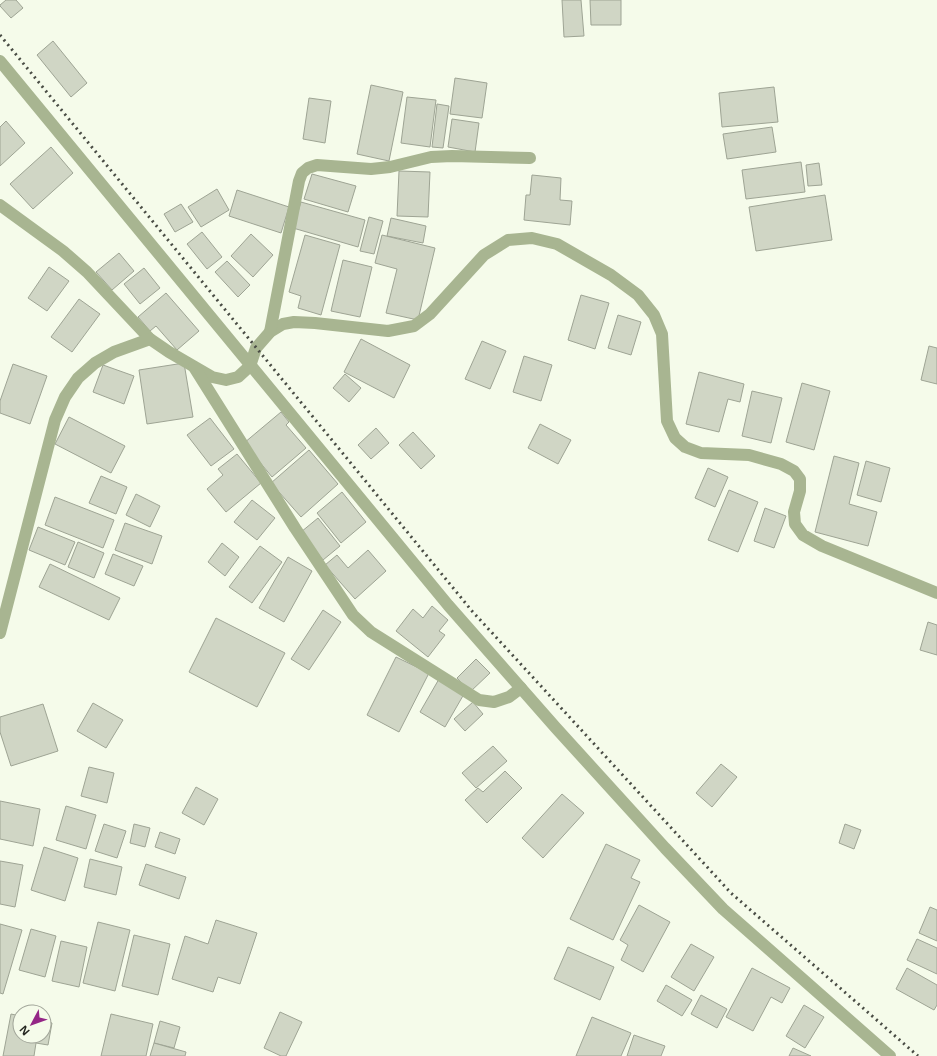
<svg xmlns="http://www.w3.org/2000/svg" width="937" height="1056" font-family="'Open Sans',sans-serif">
<style>
.building{fill:#d0d6c5;stroke:#9ea494}
.lines{fill:none;stroke-linecap:round;stroke-linejoin:round}
.street{stroke:#a8b591;stroke-width:12}
.rail{stroke:#494c44;stroke-width:3;stroke-dasharray:2 4;stroke-linecap:butt}
</style>
<rect width="100%" height="100%" fill="#f5fbea"/>
<g class="building">
<path d="M6,0h10l7,8 -12,10 -11,-12v-1z"/>
<path d="M562,0h19l3,36 -20,1z"/>
<path d="M590,0h31v25h-30z"/>
<path d="M53,41l34,42 -16,14 -34,-42z"/>
<path d="M455,78l32,5 -5,35 -32,-4z"/>
<path d="M371,85l32,7 -14,69 -32,-7z"/>
<path d="M774,87l4,35 -56,5 -3,-34z"/>
<path d="M407,97l29,3 -6,47 -29,-4z"/>
<path d="M309,98l22,3 -6,42 -22,-4z"/>
<path d="M437,104l12,2 -6,42 -11,-1z"/>
<path d="M452,119l27,4 -4,29 -27,-5z"/>
<path d="M6,121l19,22 -25,23v-39z"/>
<path d="M772,127l4,25 -49,7 -4,-25z"/>
<path d="M51,147l22,26 -40,36 -23,-25z"/>
<path d="M801,162l4,30 -59,7 -4,-29z"/>
<path d="M819,163l3,22 -14,1 -2,-21z"/>
<path d="M399,171l31,1 -2,45 -31,-1z"/>
<path d="M312,174l44,12 -8,26 -44,-13z"/>
<path d="M532,175l29,3 -1,22 12,1 -2,24 -46,-5 2,-25h4z"/>
<path d="M217,189l12,21 -28,17 -13,-20z"/>
<path d="M237,190l52,17 -8,26 -52,-17z"/>
<path d="M825,195l7,45 -76,11 -7,-44z"/>
<path d="M301,202l64,18 -7,27 -65,-19z"/>
<path d="M181,204l12,18 -18,10 -11,-18z"/>
<path d="M369,217l14,4 -9,33 -14,-3z"/>
<path d="M391,218l35,8 -3,17 -36,-7z"/>
<path d="M202,232l20,25 -15,12 -20,-25z"/>
<path d="M251,234l22,21 -20,22 -22,-21z"/>
<path d="M305,235l35,10 -19,70 -23,-7 3,-12 -12,-4z"/>
<path d="M382,235l53,13 -17,72 -32,-7 11,-44 -22,-6z"/>
<path d="M119,253l15,18 -22,19 -16,-18z"/>
<path d="M343,260l29,7 -12,50 -29,-6z"/>
<path d="M227,261l23,24 -12,12 -23,-25z"/>
<path d="M49,267l20,14 -22,30 -19,-13z"/>
<path d="M144,268l16,20 -20,16 -16,-20z"/>
<path d="M166,293l33,38 -22,19 -21,-24 -6,5 -12,-14z"/>
<path d="M581,295l28,8 -14,46 -27,-9z"/>
<path d="M79,299l21,15 -28,38 -21,-15z"/>
<path d="M618,315l23,7 -10,33 -23,-7z"/>
<path d="M361,339l49,26 -16,33 -50,-26z"/>
<path d="M482,341l24,10 -16,38 -25,-10z"/>
<path d="M929,346l8,2v36l-16,-4z"/>
<path d="M524,356l28,9 -11,36 -28,-9z"/>
<path d="M184,363l9,54 -46,7 -8,-54z"/>
<path d="M13,364l34,12 -17,48 -30,-11v-12z"/>
<path d="M103,365l31,11 -10,28 -31,-12z"/>
<path d="M699,372l45,12 -4,18 -12,-3 -9,33 -33,-8z"/>
<path d="M345,374l16,14 -12,14 -16,-14z"/>
<path d="M802,383l28,8 -16,59 -28,-8z"/>
<path d="M752,391l30,7 -11,45 -29,-7z"/>
<path d="M281,412l8,10 -3,3 20,23 -34,29 -28,-34z"/>
<path d="M69,417l56,29 -14,27 -56,-29z"/>
<path d="M210,418l24,31 -23,17 -24,-31z"/>
<path d="M540,424l31,16 -13,24 -30,-16z"/>
<path d="M376,428l13,15 -18,16 -13,-14z"/>
<path d="M413,432l22,24 -14,13 -22,-24z"/>
<path d="M309,450l29,34 -37,33 -30,-34z"/>
<path d="M237,454l24,29 -35,29 -19,-23 16,-14 -5,-6z"/>
<path d="M834,456l25,7 -10,41 28,8 -9,34 -53,-14z"/>
<path d="M866,461l24,7 -9,34 -24,-7z"/>
<path d="M708,468l20,9 -13,30 -20,-9z"/>
<path d="M101,476l26,11 -11,27 -27,-11z"/>
<path d="M729,490l29,12 -20,50 -30,-12z"/>
<path d="M342,492l24,30 -25,21 -24,-30z"/>
<path d="M136,494l24,12 -10,21 -24,-12z"/>
<path d="M55,497l59,23 -11,28 -58,-23z"/>
<path d="M252,500l23,18 -18,22 -23,-18z"/>
<path d="M765,508l21,8 -12,32 -20,-7z"/>
<path d="M318,518l22,28 -17,14 -22,-28z"/>
<path d="M125,523l37,13 -10,28 -37,-14z"/>
<path d="M38,527l37,15 -10,23 -36,-15z"/>
<path d="M78,542l26,11 -10,25 -26,-11z"/>
<path d="M222,543l17,14 -14,19 -17,-14z"/>
<path d="M260,546l22,16 -30,41 -23,-16z"/>
<path d="M368,550l18,21 -31,28 -30,-34 12,-10 11,13z"/>
<path d="M113,554l30,12 -9,20 -29,-12z"/>
<path d="M288,557l24,14 -28,51 -25,-14z"/>
<path d="M50,564l70,34 -11,22 -70,-33z"/>
<path d="M432,606l16,14 -9,11 6,4 -17,22 -32,-26 17,-22 10,9z"/>
<path d="M323,610l18,12 -32,48 -18,-11z"/>
<path d="M216,618l69,35 -28,54 -68,-35z"/>
<path d="M928,622l9,3v30l-17,-5z"/>
<path d="M396,657l33,16 -30,59 -32,-17z"/>
<path d="M476,659l14,14 -20,19 -13,-14z"/>
<path d="M439,679l25,15 -19,33 -25,-15z"/>
<path d="M473,702l10,12 -18,17 -11,-12z"/>
<path d="M93,703l30,17 -17,28 -29,-17z"/>
<path d="M43,704l15,47 -47,15 -11,-34v-15z"/>
<path d="M493,746l14,15 -31,27 -14,-15z"/>
<path d="M721,764l16,13 -25,30 -16,-14z"/>
<path d="M89,767l25,6 -7,30 -26,-7z"/>
<path d="M505,771l17,17 -35,35 -22,-23 13,-12 5,4z"/>
<path d="M196,787l22,12 -14,26 -22,-12z"/>
<path d="M562,794l22,19 -41,45 -21,-20z"/>
<path d="M0,801l40,8 -7,37 -33,-7z"/>
<path d="M66,806l30,9 -10,34 -30,-9z"/>
<path d="M104,824l22,7 -9,27 -22,-7z"/>
<path d="M134,824l16,4 -5,19 -15,-4z"/>
<path d="M845,824l16,6 -7,19 -15,-6z"/>
<path d="M160,832l20,7 -5,15 -20,-7z"/>
<path d="M606,844l34,16 -9,18 9,4 -27,58 -43,-21z"/>
<path d="M44,847l34,11 -13,43 -34,-11z"/>
<path d="M90,859l32,8 -6,28 -32,-8z"/>
<path d="M0,861l23,4 -8,42 -15,-3z"/>
<path d="M146,864l40,13 -7,22 -40,-14z"/>
<path d="M639,905l31,17 -27,50 -22,-12 7,-15 -8,-5z"/>
<path d="M930,907l7,3v31l-18,-8z"/>
<path d="M216,920l41,13 -17,51 -22,-7 -5,15 -41,-13 13,-43 23,8z"/>
<path d="M98,922l32,8 -15,61 -32,-8z"/>
<path d="M0,924l22,6 -19,64 -3,-1z"/>
<path d="M31,929l25,7 -11,41 -26,-7z"/>
<path d="M134,935l36,9 -12,51 -36,-9z"/>
<path d="M917,939l20,9v26l-30,-14z"/>
<path d="M61,941l26,6 -8,40 -27,-6z"/>
<path d="M691,944l23,13 -20,34 -23,-14z"/>
<path d="M568,947l46,20 -14,33 -46,-21z"/>
<path d="M752,968l38,20 -8,15 -11,-6 -18,34 -27,-14z"/>
<path d="M907,968l30,17v20l-3,5 -38,-21z"/>
<path d="M666,985l26,15 -10,16 -25,-15z"/>
<path d="M701,995l26,14 -10,19 -26,-14z"/>
<path d="M804,1005l20,12 -19,31 -19,-12z"/>
<path d="M280,1012l22,10 -16,34h-5l-17,-8z"/>
<path d="M11,1014l9,2v20h24v-15l8,2 -4,22 -12,-2 -2,13h-31z"/>
<path d="M111,1014l42,10 -7,32h-45z"/>
<path d="M592,1017l39,16 -10,23h-45z"/>
<path d="M160,1021l20,6 -6,21 -20,-5z"/>
<path d="M634,1035l31,11 -4,10h-34z"/>
<path d="M154,1043l32,9 -1,4h-35z"/>
<path d="M793,1048l18,8h-22z"/>
</g>
<g class="lines">
<g class="street">
<path d="M0,61l448,544 108,123 109,120 58,61 167,147"/>
<path d="M0,205l63,46 24,21 63,67 19,13 43,25 14,3 12,-3 12,-11 6,-18 14,-16 13,-8 11,-2 21,1 73,8 26,-5 16,-12 54,-59 24,-15 24,-2 25,6 54,31 27,20 16,20 8,19 5,87 8,17 10,9 16,6 48,2 32,9 13,7 6,8v12l-6,21 1,12 8,11 19,11 115,47"/>
<path d="M270,332l29,-151 3,-8 6,-5 9,-3 54,4 19,-2 41,-10 21,-1 78,2"/>
<path d="M194,367l101,161 58,87 18,17 108,68 15,2 15,-5 12,-9"/>
<path d="M0,633l55,-213 10,-23 13,-19 17,-15 19,-11 36,-13"/>
</g>
<path class="rail" d="M0,35l472,576 259,282 187,163"/>
</g>
<g transform="translate(32 1024) rotate(229)"><circle r="19" fill="#f5fbea" stroke="#a1a599"/>
<path d="M0-3L7 15L0 10L-7 15Z" fill="#942686"/>
<text y="-6" font-size="11" font-weight="bold" text-anchor="middle" fill="#23251f">N</text>
</g>
</svg>
